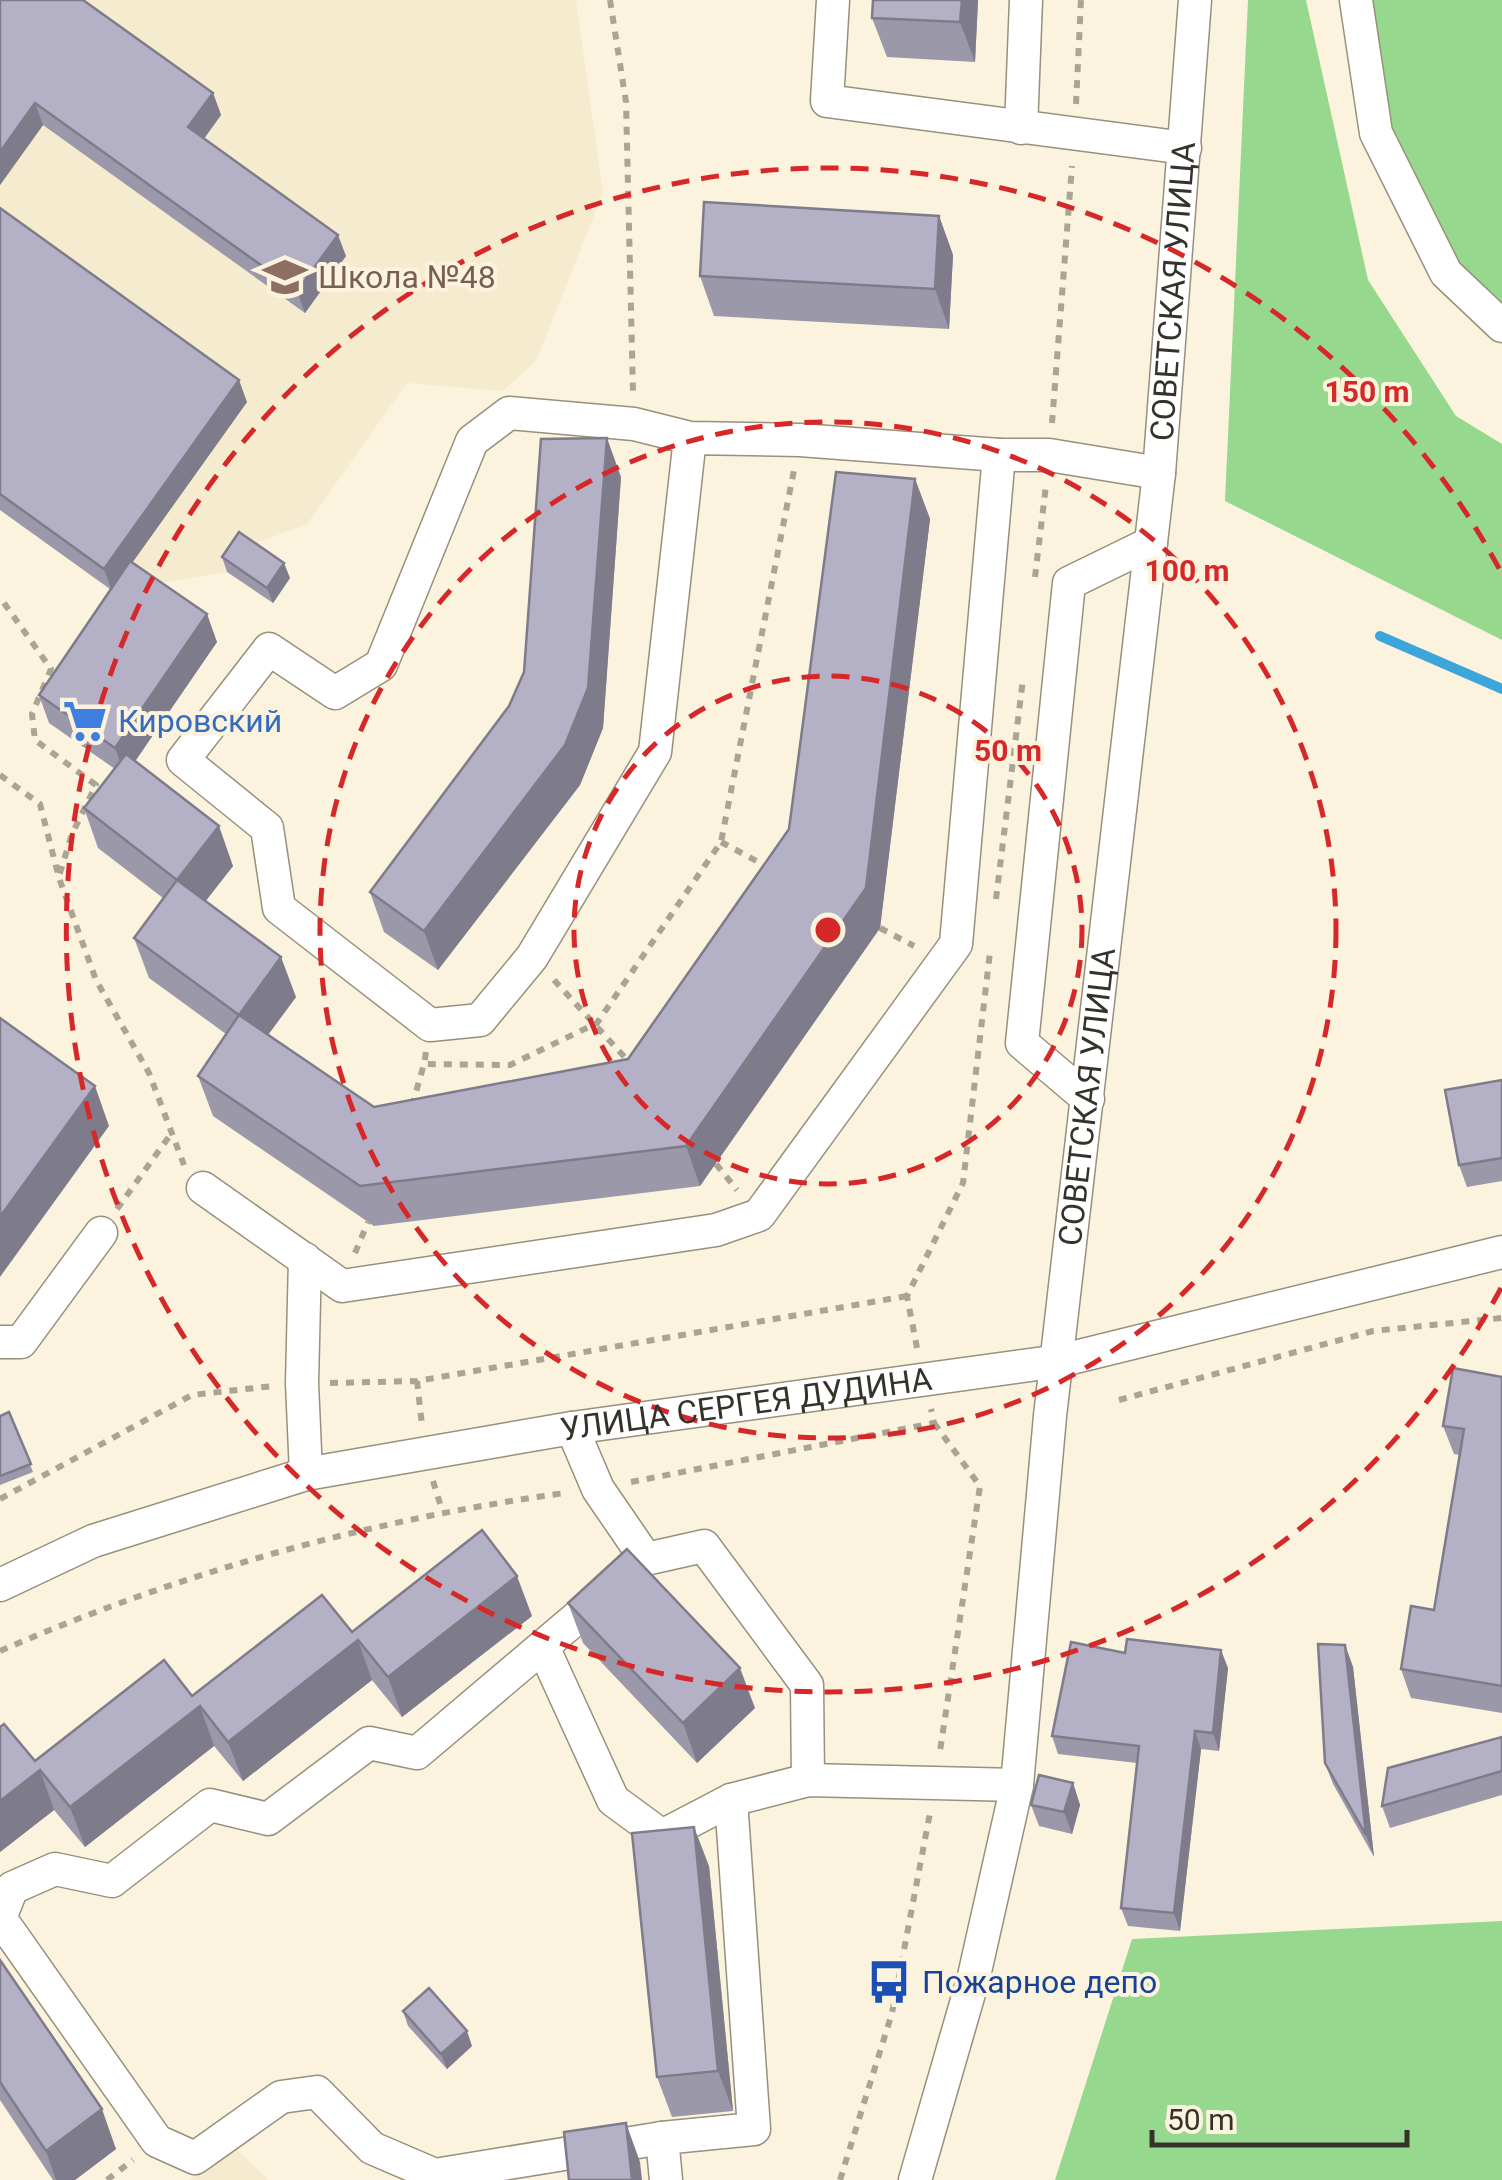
<svg xmlns="http://www.w3.org/2000/svg" width="1502" height="2180" font-family="Roboto,sans-serif">
<style>
.built{fill:#f5ebce}
.forest{fill:#96d98e}
.lines{fill:none;stroke-linecap:round;stroke-linejoin:round}
.stream{stroke:#3ca6db;stroke-width:10}
.minor-casing{stroke:#97907d;stroke-width:35}
.path{stroke:#aaa495;stroke-width:6;stroke-dasharray:8 8;stroke-linecap:butt}
.minor{stroke:#fff;stroke-width:32}
.wall{fill:#9b98aa}
.shaded-wall{fill:#7e7c8b}
.building{fill:#b4b1c6;stroke:#7e7c8b;stroke-width:2.5}
.ring{fill:none;stroke:#d62828;stroke-width:5;stroke-dasharray:18 12}
.labels{text-anchor:middle;dominant-baseline:central;stroke-width:8;stroke-linejoin:round;paint-order:stroke}
.education-label{font-size:32px;fill:#785e54;stroke:#fbf3de;text-anchor:start}
.street-label{font-size:32px;fill:#35322a;stroke:#fbf3de}
.shop-label{font-size:32px;fill:#366cbe;stroke:#fbf3de;text-anchor:start}
.transit-label{font-size:32px;fill:#164399;stroke:#fbf3de;text-anchor:start}
.centre{fill:#d62828;stroke:#fbf3de;stroke-width:5}
.ring-label{font-size:30px;text-anchor:middle;font-weight:bold;fill:#d62828;stroke:#fbf3de;stroke-width:8;stroke-linejoin:round;paint-order:stroke}
</style>
<rect width="100%" height="100%" fill="#fbf3de"/>
<g class="built">
<path d="M0,0h576l27,193 -67,168 -33,30 -96,-8 -100,141 -62,23 -18,25 -115,19 -112,-81z"/>
<path d="M236,2149l33,31h-80z"/>
</g>
<g class="forest">
<path d="M1248,0h58l62,280 88,136 46,28v196l-277,-139z"/>
<path d="M1368,0h134v310l-38,-37 -78,-143z"/>
<path d="M1502,1921v259h-447l77,-241z"/>
</g>
<g class="lines">
<path class="stream" d="M1380,636l122,53"/>
<g class="minor-casing">
<g id="minor">
<path d="M833,0l-6,101 358,47"/>
<path d="M1356,0l20,133 70,140 56,53"/>
<path d="M1021,128l5,-128"/>
<path d="M690,438l-35,314 -123,205 -52,63 -50,5 -151,-117 -12,-80 -84,-68 86,-111 66,44 46,-28 91,-224 37,-28 125,11 56,14 110,2 199,15h50l110,18"/>
<path d="M1088,1099l-66,-56 47,-460 82,-40"/>
<path d="M203,1188l139,98 374,-56 43,-15 197,-271 43,-489"/>
<path d="M305,1259l-3,124 4,91"/>
<path d="M0,1342h21l80,-109"/>
<path d="M572,1428l26,61 48,70"/>
<path id="s1" d="M0,1585l93,-44 213,-67 266,-46 487,-67 443,-109"/>
<path d="M543,1647l70,153 49,36 69,-36 77,-20 209,5"/>
<path d="M662,2138l-227,37 -63,-27 -55,-56 -36,5 -86,61 -38,-17 -157,-223 12,-30 43,-19 57,12 98,-76 58,14 101,-76 48,10 229,-194 58,-13 103,139 1,95"/>
<path d="M666,2180l-4,-42 92,-9 -23,-329"/>
<path id="s2" d="M915,2180l59,-204 43,-191 33,-369 109,-943 36,-473"/>
</g>
</g>
<g class="path">
<path d="M610,0l16,102 7,290"/>
<path d="M1076,104l5,-104"/>
<path d="M1052,423l20,-257"/>
<path d="M1035,577l11,-92"/>
<path d="M4,603l47,66 -19,45 3,26 61,45 -24,49 -13,42"/>
<path d="M0,775l40,29 19,74 37,102 53,93 35,92"/>
<path d="M721,842l47,25"/>
<path d="M996,899l27,-220"/>
<path d="M880,928l34,18"/>
<path d="M554,980l76,83"/>
<path d="M426,1052l-2,12 86,1 87,-42 124,-181 73,-372"/>
<path d="M412,1106l12,-42"/>
<path d="M716,1164l21,26"/>
<path d="M117,1209l54,-75"/>
<path d="M355,1253l13,-31"/>
<path d="M917,1348l-10,-52 56,-113 27,-231"/>
<path d="M417,1381l5,44"/>
<path d="M330,1383l87,-2 490,-85"/>
<path d="M1119,1400l254,-69 129,-13"/>
<path d="M934,1423l46,63 -40,265"/>
<path d="M433,1481l9,29"/>
<path d="M631,1482l303,-59 -3,-14"/>
<path d="M0,1499l192,-104 81,-9"/>
<path d="M0,1651c182,-79 368,-131 565,-158"/>
<path d="M107,2180l26,-20"/>
<path d="M840,2180l52,-167 38,-200"/>
</g>
<use href="#minor" class="minor"/>
</g>
<g class="wall">
<path d="M0,0l213,93 8,22 -17,24 142,117 -41,57 -262,-188 -43,60z"/>
<path d="M978,0l-3,62 -88,-5 -15,-39z"/>
<path d="M0,208l247,194 -115,161 85,79 -82,119 98,105 -28,35 91,96 -28,38 106,72 254,-48 161,-230 126,-350 15,40 -50,409 -180,258 -326,40 -161,-110 -15,-40 28,-42 -77,-56 -15,-40 29,-40 -65,-50 -14,-40 31,-39 -66,-46 -10,-28 71,-106 -110,-79z"/>
<path d="M939,216l14,39 -4,74 -235,-13 -14,-40z"/>
<path d="M621,477l-18,251 -23,57 -142,185 -54,-38 -14,-40 139,-186z"/>
<path d="M222,557l68,21 -17,25 -46,-31z"/>
<path d="M1502,1080v101l-35,6 -8,-22z"/>
<path d="M1502,1377v336l-91,-15 -10,-29 33,-59 26,-155 -6,-1 -11,-28z"/>
<path d="M9,1412l24,60 -33,13v-69z"/>
<path d="M568,1603l187,105 -58,55 -114,-120z"/>
<path d="M532,1616l-130,101 -30,-37 -129,101 -29,-35 -129,101 -31,-37 -54,42v-125l35,34 317,-129z"/>
<path d="M1345,1645l8,22 21,190 -41,-73 -8,-21z"/>
<path d="M1125,1653l103,15 -9,83 -18,-2 -21,182 -52,-5 -7,-18 16,-145 -79,-9 -6,-18z"/>
<path d="M1502,1737v58l-112,33 -8,-22z"/>
<path d="M1073,1783l7,22 -8,29 -33,-8 -8,-21z"/>
<path d="M709,1866l24,245 -61,6 -15,-40z"/>
<path d="M0,1960l116,189 -41,31h-22l-53,-80z"/>
<path d="M403,2011l69,35 -25,23 -39,-43z"/>
</g>
<g class="shaded-wall">
<path d="M962,0h16l-3,62 -15,-40z"/>
<path d="M213,93l8,22 -25,34 -8,-22z"/>
<path d="M35,103l8,22 -43,60v-33z"/>
<path d="M939,216l14,39 -4,74 -14,-40z"/>
<path d="M338,235l8,21 -41,57 -8,-22z"/>
<path d="M239,380l8,22 -135,189 -8,-22z"/>
<path d="M607,438l14,39 -18,251 -23,57 -142,185 -14,-39 141,-186z"/>
<path d="M915,479l15,40 -50,409 -180,258 -14,-40z"/>
<path d="M284,563l6,15 -17,25 -6,-15z"/>
<path d="M207,614l10,28 -92,134 -10,-28z"/>
<path d="M219,826l14,40 -42,54 -14,-40z"/>
<path d="M281,957l15,40 -43,58 -14,-40z"/>
<path d="M95,1086l14,40 -109,151v-60z"/>
<path d="M517,1576l15,40 -130,101 -14,-40z"/>
<path d="M358,1640l14,40 -129,101 -15,-39z"/>
<path d="M1345,1645l8,22 21,190 -8,-22z"/>
<path d="M1221,1650l7,18 -9,83 -6,-18z"/>
<path d="M740,1668l15,40 -58,55 -14,-40z"/>
<path d="M200,1706l14,40 -129,101 -15,-40z"/>
<path d="M1195,1731l6,18 -21,182 -6,-18z"/>
<path d="M40,1770l14,40 -54,42v-51z"/>
<path d="M1073,1783l7,22 -8,29 -8,-22z"/>
<path d="M694,1827l15,39 24,245 -15,-40z"/>
<path d="M467,2031l5,15 -25,23 -6,-15z"/>
<path d="M102,2109l14,40 -41,31h-19l-10,-29z"/>
<path d="M626,2123l14,39 2,18h-10z"/>
</g>
<g class="building">
<path d="M0,0h83l130,93 -25,34 150,108 -41,56 -262,-188 -35,49z"/>
<path d="M873,0h89l-2,22 -88,-4z"/>
<path d="M704,202l235,14 -4,73 -235,-13z"/>
<path d="M0,208l239,172 -135,189 -104,-75z"/>
<path d="M607,438l-19,250 -23,57 -141,186 -54,-39 139,-186 15,-34 17,-233z"/>
<path d="M836,472l79,7 -49,409 -180,258 -326,40 -162,-110 41,-61 135,92 254,-48 161,-230z"/>
<path d="M239,532l45,31 -17,25 -45,-31z"/>
<path d="M130,561l77,53 -92,134 -76,-53z"/>
<path d="M126,754l93,72 -42,54 -93,-72z"/>
<path d="M177,880l104,77 -42,58 -105,-77z"/>
<path d="M0,1018l95,68 -95,131z"/>
<path d="M1502,1080v78l-43,7 -14,-75z"/>
<path d="M1453,1368l49,9v309l-101,-17 10,-63 23,4 30,-181 -21,-3z"/>
<path d="M9,1412l22,52 -31,12v-60z"/>
<path d="M482,1530l35,46 -129,101 -30,-37 -130,102 -28,-36 -130,101 -30,-37 -40,31v-74l4,-3 31,37 129,-101 28,36 130,-101 30,37z"/>
<path d="M627,1549l113,119 -57,55 -115,-120z"/>
<path d="M1127,1639l94,11 -8,83 -18,-2 -21,182 -53,-5 18,-162 -87,-10 19,-94 54,11z"/>
<path d="M1318,1644l27,1 21,190 -41,-72z"/>
<path d="M1502,1737v34l-120,35 6,-38z"/>
<path d="M1039,1775l34,8 -9,29 -33,-7z"/>
<path d="M694,1827l24,244 -61,6 -25,-244z"/>
<path d="M0,1960l102,149 -56,42 -46,-69z"/>
<path d="M429,1988l38,43 -26,23 -38,-43z"/>
<path d="M626,2123l6,57h-63l-5,-48z"/>
</g>
<g class="ring">
<circle cx="828" cy="930" r="254"/>
<circle cx="828" cy="930" r="508"/>
<path d="M1501 1288A762 762 0 1 1 1501 572"/>
</g>
<defs>
<g id="school-bare" transform="scale(3.45)"><path d="M0-5L7-2L0 1L-7-2ZM-4 1L0 2.5L4 1V4Q0 6-4 4Z" fill="#8d6e63" stroke="#fbf3de" stroke-width="2.5" paint-order="stroke"/></g>
<g id="supermarket-bare" transform="scale(3.45)"><path d="M-6-5.5h2.5l.6 2H6L4.5 2H-2.5L-4.4-4H-6ZM-1.5 3.2a1.3 1.3 0 1 0 .1 0ZM3 3.2a1.3 1.3 0 1 0 .1 0Z" fill="#3f7fe0" stroke="#fbf3de" stroke-width="2.5" paint-order="stroke"/></g>
<g id="bus-bare" transform="scale(3.45)"><path d="M-5-6H5V4H4V6H2V4H-2V6H-4V4H-5ZM-3.5-4V0h7V-4ZM-3.5 1.2v1.5H-2V1.2ZM2 1.2v1.5H3.5V1.2Z" fill="#1a4fb4" stroke="#fbf3de" stroke-width="2.5" paint-order="stroke"/></g>
</defs>
<g fill-rule="evenodd">
<use href="#school-bare" x="285" y="277"/>
<use href="#supermarket-bare" x="85" y="721"/>
<use href="#bus-bare" x="889" y="1982"/>
</g>
<g class="labels">
<g class="education-label">
<text x="318" y="277">Школа №48</text>
</g>
<g class="street-label">
<text stroke="none"><textPath href="#s2" startOffset="1910">СОВЕТСКАЯ УЛИЦА</textPath></text>
<text stroke="none"><textPath href="#s2" startOffset="1100">СОВЕТСКАЯ УЛИЦА</textPath></text>
<text stroke="none"><textPath href="#s1" startOffset="772">УЛИЦА СЕРГЕЯ ДУДИНА</textPath></text>
</g>
<g class="shop-label">
<text x="118" y="721">Кировский</text>
</g>
<g class="transit-label">
<text x="922" y="1982">Пожарное депо</text>
</g>
</g>
<circle cx="828" cy="930" r="15" class="centre"/>
<g class="ring-label">
<text x="1367" y="402">150 m</text>
<text x="1187" y="581">100 m</text>
<text x="1008" y="761">50 m</text>
</g>
<path d="M1152 2130v15h255v-15" fill="none" stroke="#35322a" stroke-width="5"/>
<text x="1167" y="2130" font-size="30" fill="#35322a" stroke="#fbf3de" stroke-width="8" paint-order="stroke">50 m</text>
</svg>
